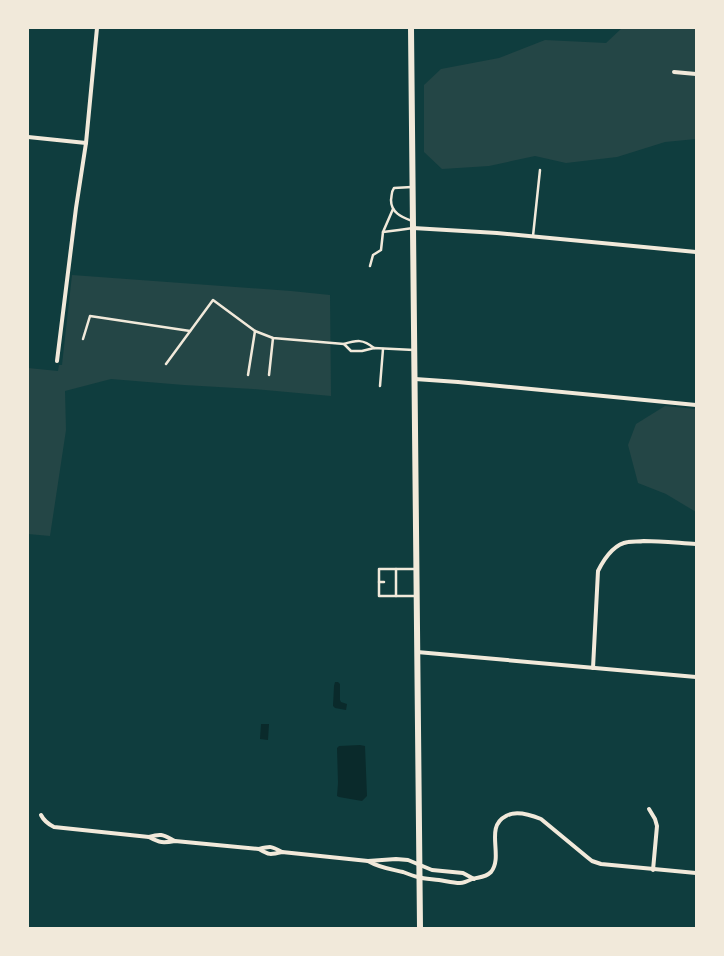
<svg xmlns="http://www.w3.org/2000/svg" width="724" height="956" font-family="'Sofia Sans Condensed',sans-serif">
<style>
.green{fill:#244646}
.water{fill:#0a2a2b}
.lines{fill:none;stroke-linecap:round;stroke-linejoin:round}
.service{stroke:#f1e9da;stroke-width:2.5}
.minor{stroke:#f1e9da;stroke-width:4}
.tertiary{stroke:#f1e9da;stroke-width:6}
</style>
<rect width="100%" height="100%" fill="#0f3d3e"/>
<g class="green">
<path d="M622,28h74v111l-31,3 -48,15 -51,6 -31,-7 -46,10 -47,3 -18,-17v-67l17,-16 58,-11 46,-18 61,3z"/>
<path d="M72,275l219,16 39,4 1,101 -78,-7 -69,-4 -73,-6 -46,12 1,39 -16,106 -22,-2v-166l30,3 1,-6h3z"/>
<path d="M665,406l31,3v103l-30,-18 -28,-11 -10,-38 8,-21z"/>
</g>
<g class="water">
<path d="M335,682h3l2,2v16l1,2 6,2 -1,6 -11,-2 -2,-2 1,-20z"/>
<path d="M261,724h8l-1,16 -8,-1z"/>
<path d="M360,745l5,1 2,50 -5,5 -23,-4 -2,-1 1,-13 -1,-35 2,-2z"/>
</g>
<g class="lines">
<g class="service">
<path d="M412,221c-10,-4 -21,-8 -21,-21 1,-5 0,-8 3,-12l18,-1"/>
<path d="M383,232l10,-23"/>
<path d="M533,236l7,-66"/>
<path d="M370,266l3,-11 8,-5 2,-18 16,-2 14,-2"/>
<path d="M83,339l7,-23 100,15"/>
<path d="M344,344l7,7h11l12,-3 40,2"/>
<path d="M166,364l47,-64 42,31 18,7 71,6c13,-4 19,-5 30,4"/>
<path d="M248,375l7,-44"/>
<path d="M269,375l4,-37"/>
<path d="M380,386l3,-37"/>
<path d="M396,569v27"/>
<path d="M416,569h-37v27h37"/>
<path d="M379,582h5"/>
</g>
<g class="minor">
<path d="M674,72l22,2"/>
<path d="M28,137l58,6"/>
<path d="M413,228l84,5 199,19"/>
<path d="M57,361l19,-153 10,-65 11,-115"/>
<path d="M415,379l43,3 238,23"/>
<path d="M417,652l279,25"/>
<path d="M593,668l5,-97c6,-12 16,-27 30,-29 5,-1 11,0 16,-1 17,0 35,2 52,3"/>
<path d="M649,809l6,10 2,7 -4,44"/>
<path d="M41,815c3,6 7,9 13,12l95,10c13,-4 14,-2 26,4"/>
<path d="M149,837c11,6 14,6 26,4l84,8c12,-3 12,-3 23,3"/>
<path d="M259,849c10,6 11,6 23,3l86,9 28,-2 12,1 24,10 31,3 11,6"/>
<path d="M368,861c12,7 22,8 35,11 5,2 10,4 15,5 6,2 14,2 21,3 7,1 14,3 21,3 4,0 8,-2 12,-4 7,-2 13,-1 19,-7 13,-16 -7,-45 15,-56 10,-6 25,-1 35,3l46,38 5,4 9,3 95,9"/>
</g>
<path class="tertiary" d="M411,28l9,900"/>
</g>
<rect width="724" height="956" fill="none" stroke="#f1e9da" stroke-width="58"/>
</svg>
